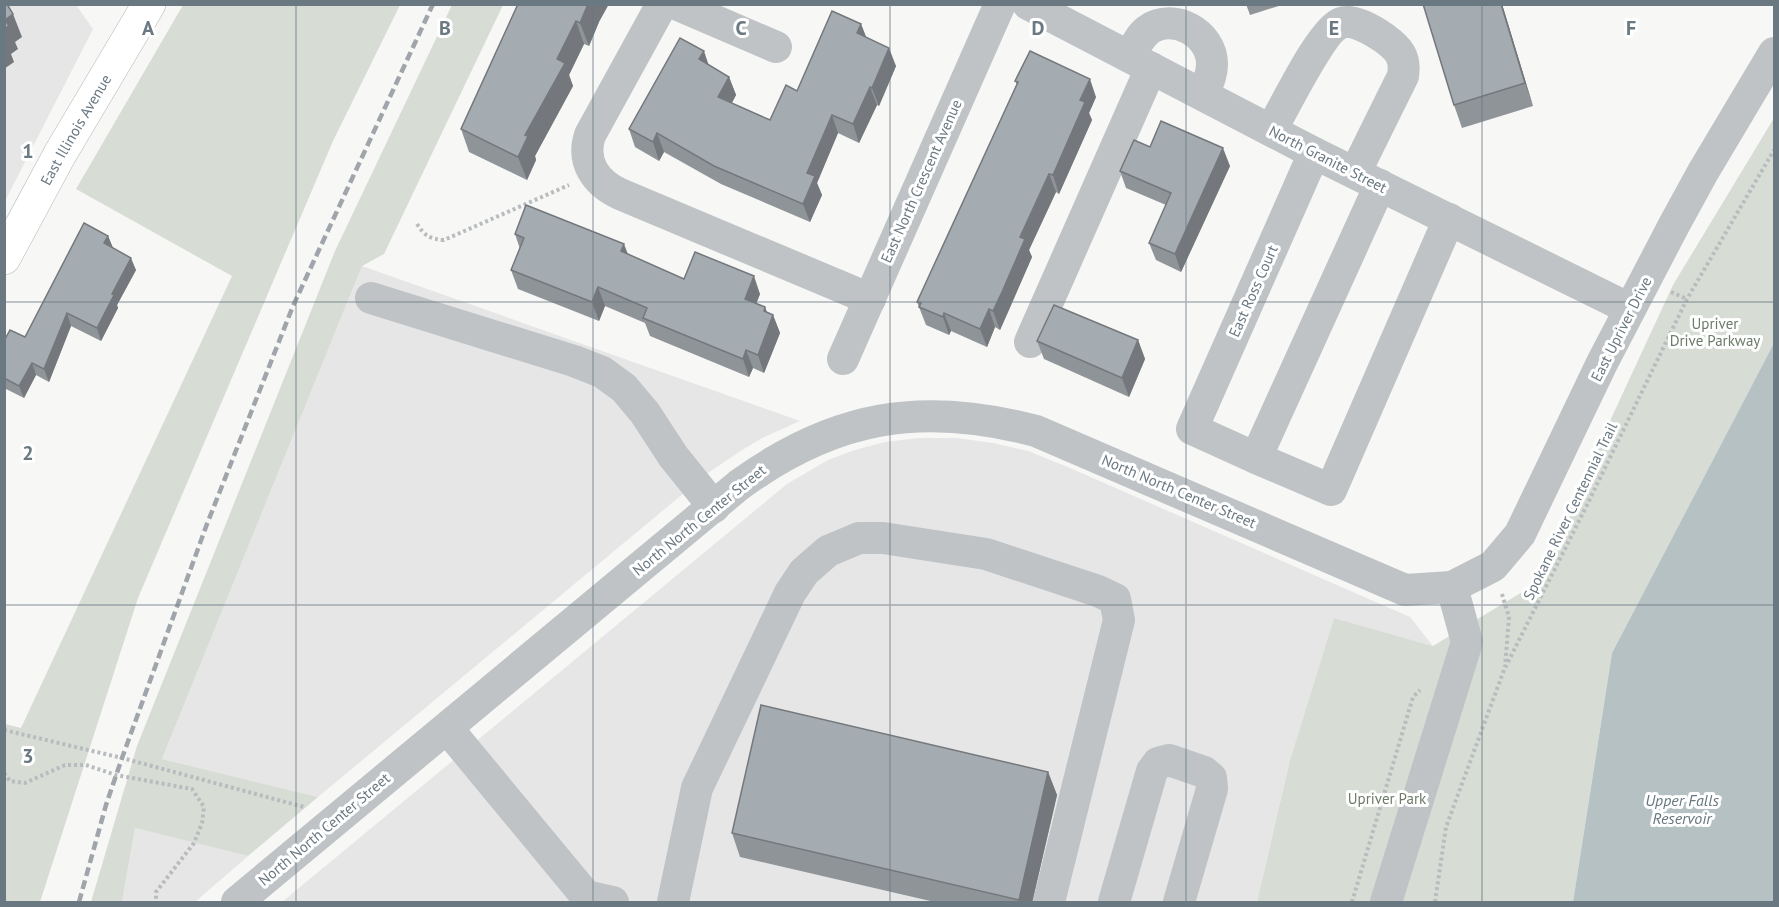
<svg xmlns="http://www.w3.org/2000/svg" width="1779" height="907" font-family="'PT Sans',sans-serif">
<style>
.built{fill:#e5e6e5}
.green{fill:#d7dcd5}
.water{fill:#b6c1c4}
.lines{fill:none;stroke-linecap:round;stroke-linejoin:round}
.major-casing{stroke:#b3b7ba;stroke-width:34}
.path{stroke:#b9bcbe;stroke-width:4;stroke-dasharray:3 3;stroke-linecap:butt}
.minor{stroke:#bfc3c6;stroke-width:32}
.major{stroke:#fff;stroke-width:33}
.rail{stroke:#9fa5aa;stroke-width:4.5;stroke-dasharray:9 4.5;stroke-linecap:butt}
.wall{fill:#8e9498}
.shaded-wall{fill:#74787c}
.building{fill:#a5acb1;stroke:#74787c;stroke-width:1.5}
.grid{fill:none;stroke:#6a7882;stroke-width:1.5;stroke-opacity:0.55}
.labels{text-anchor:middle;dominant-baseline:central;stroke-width:6;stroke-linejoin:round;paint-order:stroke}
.street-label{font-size:15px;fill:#6a7882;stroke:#fff}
.park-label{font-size:15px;fill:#6d7a68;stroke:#fff}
.water-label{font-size:16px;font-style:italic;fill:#67787e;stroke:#fff}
.grid-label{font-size:20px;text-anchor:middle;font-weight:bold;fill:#6a7882;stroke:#fff;stroke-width:6;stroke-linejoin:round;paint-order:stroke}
</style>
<rect width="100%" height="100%" fill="#f7f7f5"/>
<g class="built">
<path d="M5,5h71l17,24 -88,172z"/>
<path d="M362,266l438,155 -38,17 -23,14 -31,21 -390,324 -156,-38z"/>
<path d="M919,438h37l37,5 35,8 42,17 340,149 23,29 -99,-28 -44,142 -33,142h-975l505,-418 41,-24 27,-10 30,-8z"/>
<path d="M135,828l113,28 -53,46h-73z"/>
</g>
<g class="green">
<path d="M183,5h217l-67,136 -195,457 -98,304h-35v-178l16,4 211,-452 -156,-87z"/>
<path d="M452,5h51l-119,249 -22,12 -200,493 156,38 -70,59 -113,-28 -13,74h-31l46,-156 198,-495z"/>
<path d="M1774,118v225l-162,310 -39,249h-316l33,-142 44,-142 99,28 101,-61 139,-300z"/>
</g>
<path class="water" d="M1774,343v559h-201l39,-249z"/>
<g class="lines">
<g class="major-casing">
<g id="major">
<path id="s1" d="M4,258l56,-104 89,-150"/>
</g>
</g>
<g class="path">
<path d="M417,224c8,12 13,15 27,16l125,-55"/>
<path d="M1671,292l16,7"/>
<path d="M1502,594l7,23 -4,50"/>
<path d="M4,730l118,28 182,49"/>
<path d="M4,773l6,8 15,2 40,-18h21l30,10 76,14 12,18 -2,16 -8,20 -38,49v10"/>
<path d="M1352,902l61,-205 7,-7"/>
<path d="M1435,902l11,-75 58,-157 80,-159 103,-212 87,-149"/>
</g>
<g class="minor">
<path d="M662,4l-72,131c-9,27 6,48 30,59l250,105"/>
<path d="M676,4l100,43"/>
<path d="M1028,4l286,149 316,156"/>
<path d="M1130,57c5,-10 9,-20 18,-27 25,-18 64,3 64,34 0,12 -5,21 -9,31"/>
<path d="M1271,130c13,-21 50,-100 70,-107 12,-5 33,8 43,15 15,11 22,19 19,38l-48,97"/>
<path d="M1380,185l-124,273 75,32 118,-271"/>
<path d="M371,298l203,63 28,11 22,16 21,25 28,43 41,51"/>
<path d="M1030,342l121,-274"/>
<path d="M843,359l157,-355"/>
<path d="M1256,458l-64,-29 122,-276"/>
<path d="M447,728l139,168 27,6"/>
<path d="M237,902l502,-417c96,-70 183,-84 297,-54l369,159 47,-3 41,-21 27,-32 82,-171 72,-138 29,-53 71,-119"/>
<path d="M673,902l24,-114 93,-195 14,-21 24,-21 31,-13h24l103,16 112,37 17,8 4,21 -70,282"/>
<path d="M1114,902l38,-131 6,-8 11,-3 35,12 7,6 1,11 -33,113"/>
<path d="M1386,902l81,-260 -15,-55"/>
</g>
<use href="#major" class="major"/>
<path class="rail" d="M79,902l27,-97 16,-47 85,-234 86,-218 140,-302"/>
</g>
<g class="wall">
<path d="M518,4l81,18 -10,24 -5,-2 -15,31 4,11 -38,70 1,4 -9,20 -58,-28 -8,-23z"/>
<path d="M1246,4h39l-35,11z"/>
<path d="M1502,4l31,102 -71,22 -8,-23z"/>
<path d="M861,24l5,13 30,29 -17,40 -2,-1 -18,38 -21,-10 -21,50 5,12 -12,27 -89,-38 -57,-32 -5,9 -24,-14 -6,-18 80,-64 20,12 7,18 -4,8 38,17z"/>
<path d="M1015,81l81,16 -7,16 3,7 -33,74 -3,-2 -27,58 3,7 -23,53 -9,20 -5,-3 -8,20 -36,-16 -2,4 -23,-10 -9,-23 100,-217z"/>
<path d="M1230,166l-49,106 -25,-12 -7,-17 17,-38 -40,-17 -6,-17z"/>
<path d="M515,234l112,20 57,25 76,15 -4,10 9,3 2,5 6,3 7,18 -16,40 -11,-5 -4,9 -99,-41 -5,-13 -40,-17 -6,15 -81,-32 -7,-19 9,-21z"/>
<path d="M108,236l5,12 23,22 -19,35 1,3 -17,33 -30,-15 -22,56 -13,-7 -12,23 -20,-10v-47l21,-4z"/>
<path d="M1138,340l7,19 -16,38 -85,-38 -7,-18z"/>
<path d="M1048,772l9,23 -25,108h-93l-199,-46 -8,-24z"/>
</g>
<g class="shaded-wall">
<path d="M588,4h21l-10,18 -10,24 -9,-23z"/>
<path d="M1501,4h1l31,102 -8,-23z"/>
<path d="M13,14l9,23 -7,5 3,7 -7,5 3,8 -10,7 1,-49z"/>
<path d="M576,21l8,23 -15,31 4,11 -38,70 1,4 -9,20 -9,-23 7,-22 32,-76z"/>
<path d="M861,24l7,18 -11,-9z"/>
<path d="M889,48l7,18 -17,40 -7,-18z"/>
<path d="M704,51l6,18 -11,-10z"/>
<path d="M729,77l7,18 -11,20 -7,-18z"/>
<path d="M1090,79l6,18 -7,16 3,7 -33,74 -6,-19 27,-75z"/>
<path d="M870,87l7,18 -18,38 -6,-19z"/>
<path d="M832,115l6,18 -21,50 5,12 -12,27 -7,-18 4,-31z"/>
<path d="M657,133l7,19 -5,9 -6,-19z"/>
<path d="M1223,148l7,18 -49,106 -6,-18z"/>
<path d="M1049,174l7,18 -27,58 3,7 -32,73 -7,-19 27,-74z"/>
<path d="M108,236l5,12 -9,-5z"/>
<path d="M624,244l7,18 -10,-11z"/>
<path d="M131,258l5,12 -19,35 1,3 -17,33 -4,-13 15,-34z"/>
<path d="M754,276l6,18 -9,23 -6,-18z"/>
<path d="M598,287l7,19 -6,15 -7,-19z"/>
<path d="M765,307l5,15 3,-7 7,18 -16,40 -6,-18 6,-44z"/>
<path d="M989,309l6,18 -8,20 -7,-18z"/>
<path d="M67,313l4,13 -22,56 -5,-13z"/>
<path d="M944,313l7,18 -2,4 -6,-18z"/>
<path d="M1138,340l7,19 -16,38 -7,-19z"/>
<path d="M746,350l7,18 -4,9 -6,-18z"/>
<path d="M32,363l4,12 -12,23 -5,-12z"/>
<path d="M1048,772l9,23 -25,108h-12l-1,-3z"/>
</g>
<g class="building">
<path d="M4,4h3l6,10 -8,6 4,6 -5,3z"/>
<path d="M518,4h70l-8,19 -4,-2 -19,38 8,4 -40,72 3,1 -10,21 -57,-28z"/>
<path d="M1423,4h78l24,79 -71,22z"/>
<path d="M832,11l29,13 -4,9 32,15 -17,40 -2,-1 -17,37 -21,-9 -25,58 8,3 -12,28 -89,-38 -57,-33 -4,9 -24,-13 51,-91 24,13 -5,8 30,18 -11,20 52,23 16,-35 11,6z"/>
<path d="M1030,51l60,28 -10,21 5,2 -32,73 -4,-1 -29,63 5,2 -23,53 -9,19 -4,-2 -9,20 -36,-16 -1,4 -24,-10 2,-4 -4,-1 101,-220 -3,-1z"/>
<path d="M1161,121l62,27 -48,106 -26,-11 22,-50 -51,-22 14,-31 16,7z"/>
<path d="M526,205l98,39 -3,7 63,28 11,-27 59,24 -9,23 20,8 -1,4 9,4 -15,40 -12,-5 -3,9 -100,-41 4,-10 -49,-21 -6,15 -81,-32 13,-32 -9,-4z"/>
<path d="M84,223l24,13 -4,7 27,15 -19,36 2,1 -17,33 -30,-15 -23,56 -12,-6 -13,23 -15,-8v-37l6,-11 15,7z"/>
<path d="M1054,305l84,35 -16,38 -85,-37z"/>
<path d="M761,705l287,67 -29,128 -287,-67z"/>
</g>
<path class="grid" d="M296,4v898M593,4v898M890,4v898M1186,4v898M1482,4v898M4,302h1770M4,605h1770"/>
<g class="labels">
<g class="street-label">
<text stroke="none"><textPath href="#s1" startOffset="147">East Illinois Avenue</textPath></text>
<text transform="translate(1328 159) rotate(27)">North Granite Street</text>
<text transform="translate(921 181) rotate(-66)">East North Crescent Avenue</text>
<text transform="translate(1253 291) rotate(-66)">East Ross Court</text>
<text transform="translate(1621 329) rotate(-63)">East Upriver Drive</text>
<text transform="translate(1179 491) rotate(23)">North North Center Street</text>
<text transform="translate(1570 511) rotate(-64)">Spokane River Centennial Trail</text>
<text transform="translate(699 520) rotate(-39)">North North Center Street</text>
<text transform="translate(324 829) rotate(-40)">North North Center Street</text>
</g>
<g class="park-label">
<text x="1715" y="323">Upriver<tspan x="1715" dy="17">Drive Parkway</tspan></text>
<text x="1387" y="798">Upriver Park</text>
</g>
<g class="water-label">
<text x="1682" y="800">Upper Falls<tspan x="1682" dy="18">Reservoir</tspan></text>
</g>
</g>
<g class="grid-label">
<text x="148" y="35">A</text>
<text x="445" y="35">B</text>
<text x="741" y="35">C</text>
<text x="1038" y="35">D</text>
<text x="1334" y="35">E</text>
<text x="1631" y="35">F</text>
<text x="28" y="158">1</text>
<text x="28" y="460">2</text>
<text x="28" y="763">3</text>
</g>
<rect width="1779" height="907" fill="none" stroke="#6a7882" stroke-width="12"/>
</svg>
